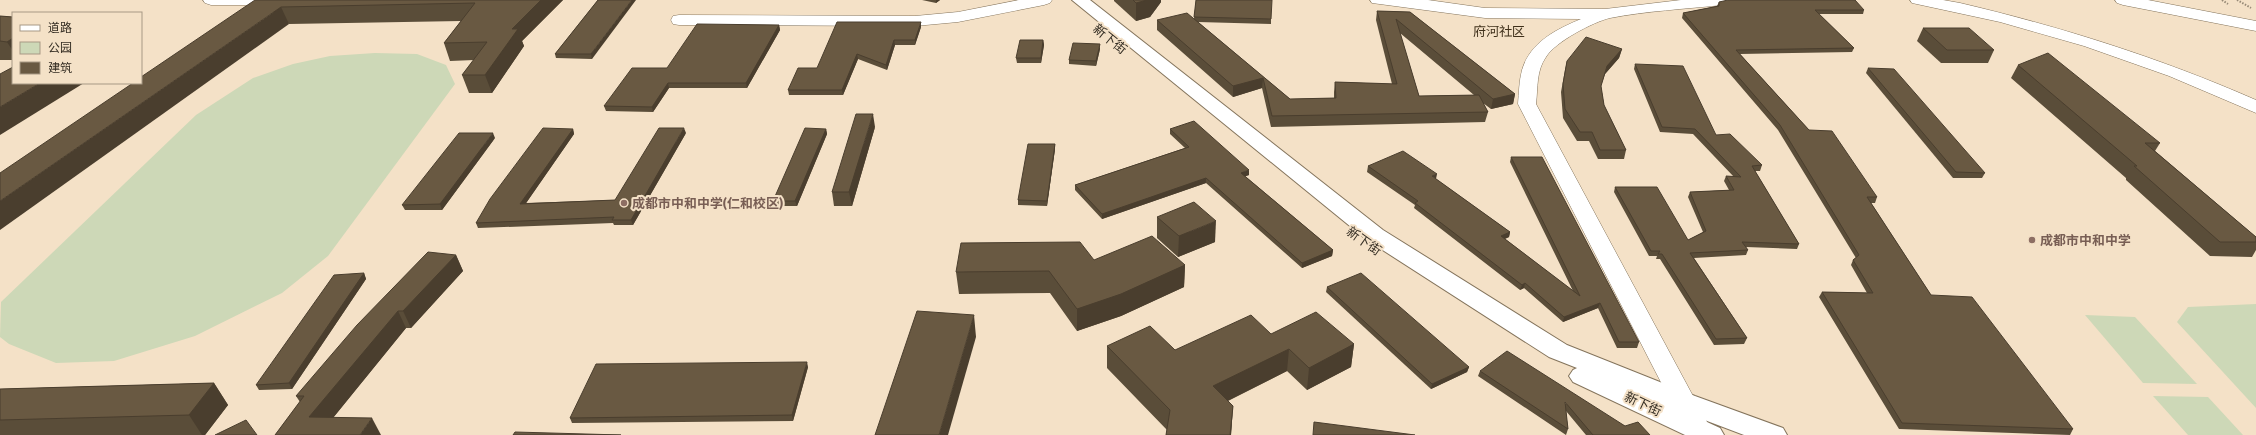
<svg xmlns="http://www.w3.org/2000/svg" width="2256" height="435" font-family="'Fira Sans Condensed','Noto Sans SC',sans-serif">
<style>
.green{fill:#cdd8b7}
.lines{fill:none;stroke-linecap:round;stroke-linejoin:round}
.minor-casing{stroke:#84745c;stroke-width:1}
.major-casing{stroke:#84745c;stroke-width:2}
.path{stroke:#968976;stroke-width:2;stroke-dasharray:1.5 1.5;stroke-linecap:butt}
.minor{fill:#fff;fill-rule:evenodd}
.major{fill:#fff;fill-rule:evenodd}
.wall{fill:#5a4d39;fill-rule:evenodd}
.shaded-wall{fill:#4a3e2e}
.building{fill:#695942;stroke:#4a3e2e}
.education-dot{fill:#8d6e63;stroke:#f4e1c7;stroke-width:1.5}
.labels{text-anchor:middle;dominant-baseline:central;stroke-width:4;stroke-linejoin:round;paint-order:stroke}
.far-quarter-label{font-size:13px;fill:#3f301b;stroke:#f4e1c7}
.street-label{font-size:13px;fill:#342d23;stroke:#f4e1c7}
.education-label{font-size:13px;font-weight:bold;fill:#785e54;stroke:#f4e1c7;text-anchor:start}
</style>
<rect width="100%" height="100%" fill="#f4e1c7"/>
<g class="green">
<path d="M375,53l42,1 29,11 9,19 -127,172 -46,37 -87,43 -81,25 -58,2 -47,-19 -9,-7 1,-35 195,-187 57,-37 40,-14 37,-8z"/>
<path d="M2256,304v104l-79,-86 11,-15z"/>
<path d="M2085,315l50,2 62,67 -54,-1z"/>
<path d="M2153,396l55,1 35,38h-55z"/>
</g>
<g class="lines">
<g class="minor-casing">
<g id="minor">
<path d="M203,0h89l-2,3 -6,2h-73l-6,-2z"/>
<path d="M1019,0h33l-2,3 -6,2 -86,17 -43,4 -236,-1 -6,-1 -2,-4 2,-4 6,-1 236,1 43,-4z"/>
<path d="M1370,0h58l57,8 120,1 76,-9h49l-2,3 -6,2c-37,4 -76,6 -112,13 -17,4 -55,24 -64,39 -10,14 -8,31 -10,47l178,331h-26l-170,-331c1,-11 1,-23 4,-34 8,-28 35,-41 59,-51l-96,-1 -113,-15z"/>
<path d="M1910,0h33l17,3c102,24 200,55 296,97v13l-87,-37 -85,-30 -84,-24 -88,-19z"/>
<path d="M2115,0h33l108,21v10l-133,-26 -6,-2z"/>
</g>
</g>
<g class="major-casing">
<path id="major" d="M1072,0h18l293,230 184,115 128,51 88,32 4,7h-43l-50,-19 26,12 4,7h-39l-112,-53 -4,-6 4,-6 4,-2 -28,-11 -182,-117z"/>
</g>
<g class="path">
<path d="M2222,0l6,4"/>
<path d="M2237,0l14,8"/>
</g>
<use href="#minor" class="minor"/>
<use href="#major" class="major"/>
</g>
<g class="wall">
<path d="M255,0h308l-41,41 2,5 -32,47h-23l-7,-18 12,-15 -24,1 -6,-18 17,-22 -172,3z"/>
<path d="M598,0l-6,59 -36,-1 -1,-4z"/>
<path d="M922,0h18l-4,3z"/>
<path d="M1114,0h47v2l-11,15 -14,4 -22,-20z"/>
<path d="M1196,0l75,19v5l-73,-2 92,77 44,-1v-6l1,-10 57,2 -16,-64 1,-9 33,1 105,82 -2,10 -22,5 -8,-6 5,9 -3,10 -214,5 -9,-39 -29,9 -76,-67v-10l37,-1zM1400,33l74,62 -55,1z"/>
<path d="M1719,2l145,8 -1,4h-44l35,34 -2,4 -112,2 69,76 68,67 -2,6h-4l60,92 142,134 -3,6 -171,-6 -80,-132 3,-5 45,1 -16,-28 2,-5 3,-2 -78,-128 -96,-112 1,-5 34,-7z"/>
<path d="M0,16l13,1v43h-13z"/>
<path d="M779,25l1,5 -33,58h-78l-16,24 -47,-1 -2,-5 63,-38z"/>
<path d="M921,27l-6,18h-20l-8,25 -29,-11 -15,36h-54l-1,-5 29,-22z"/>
<path d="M1923,28l71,22 -6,13h-47l-24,-22z"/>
<path d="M1043,40l1,5 -3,18h-24l-1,-5z"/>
<path d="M1100,49l-4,17 -27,-2v-4z"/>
<path d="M1622,49l-3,9 -14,16 -4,12 3,19 22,45 -2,9h-26l-9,-18h-12l-14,-23 -2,-26 4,-22 2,-9z"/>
<path d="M1635,64l81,71 46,30 -2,6h-5l44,73 -2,5 -51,-2 2,3 -2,5 -52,3 53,80 -3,6 -30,1 -54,-86h-4l1,-3h-8l-35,-64 1,-5 73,53 15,-8 -15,-35 2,-5 39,-2 -5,-9 2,-5 8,1 -41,-43 -33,-2 -26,-63z"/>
<path d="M2018,65l142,78 -5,8 101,86v13l-4,7 -42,-1 -84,-76v-2l-115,-100z"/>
<path d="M1868,68l117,105 -3,5h-29l-87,-105z"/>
<path d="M875,127l-23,79h-18l-2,-14z"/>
<path d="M573,129l1,5 -48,69 89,-3 71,-67 -53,92h-19l-1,-2 -135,5 -2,-5z"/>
<path d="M826,129l1,5 -30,72h-23l-1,-5z"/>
<path d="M1170,129l79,46 -4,1 88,74 -1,6 -30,12 -96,-85 -104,36 -27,-29v-5l110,-37 -15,-14z"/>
<path d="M495,138l-53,72h-37l-3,-5z"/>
<path d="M1055,144v5l-8,57 -29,-1v-5z"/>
<path d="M1511,157l128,185 -2,6h-20l-19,-40 -35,14 -39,-34 -4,2 -106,-82 1,-3 -48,-33 1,-6 68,13 74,53 -1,5 -4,2 68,52 -63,-129z"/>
<path d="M1157,217l58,25 -37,15 -21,-19z"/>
<path d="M456,255l7,16 -52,57h-5l-73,90 -58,17 25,-33 -4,-6z"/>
<path d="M1094,260l91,5 -1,22 -63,29 -44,15 -27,-38 -91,1 -3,-22z"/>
<path d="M364,273l2,6 -74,110 -33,1 -3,-5z"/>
<path d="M1327,287l142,80 -2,5 -36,17 -105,-97z"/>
<path d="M1271,334l83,10 -3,23 -44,23 -20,-19 -59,30 5,5 -2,29h-65l1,-5 -60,-62v-22l68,4z"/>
<path d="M808,367l-15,54 -221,2 -2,-5z"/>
<path d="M1480,371l145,55 25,9h-64l-20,-24 2,18 -2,6 -88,-59z"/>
<path d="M214,383l14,22 -23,30h-205v-46z"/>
</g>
<g class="shaded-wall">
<path d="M541,0h22l-41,41 2,5 -32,47 -7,-18 27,-46z"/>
<path d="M632,0h4l-44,59 -1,-5z"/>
<path d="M936,0h4l-4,3z"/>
<path d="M1147,0h14v2l-11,15 -14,4v-18z"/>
<path d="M281,7l8,17 -289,206v-29z"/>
<path d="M921,22v5l-6,18v-5z"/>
<path d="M779,25l1,5 -33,58 -1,-5z"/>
<path d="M13,38v13l-6,-9z"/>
<path d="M894,40l1,5 -8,25 -1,-5z"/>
<path d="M1043,40l1,5 -3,18v-5z"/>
<path d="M1100,44v5l-4,17v-5z"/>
<path d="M1622,49l-3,9 -14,16 2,-8z"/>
<path d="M857,54l1,5 -15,36 -1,-5z"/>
<path d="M1263,78l-1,10 -29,9v-11z"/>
<path d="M40,83h44l-84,52v-28z"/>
<path d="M668,83l1,5 -16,24 -1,-5z"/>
<path d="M1515,94l-2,10 -22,5 2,-10z"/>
<path d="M873,114l2,13 -23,79 -3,-14z"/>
<path d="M684,128l2,5 -53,92 -2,-5z"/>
<path d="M573,129l1,5 -52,75 -2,-5z"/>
<path d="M826,129l1,5 -30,72 -2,-5z"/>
<path d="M493,133l2,5 -53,72 -2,-6z"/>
<path d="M1055,144v5l-8,57v-5z"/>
<path d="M1249,170v5l-8,3v-5z"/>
<path d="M1437,174l-1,5 -4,-3z"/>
<path d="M1206,178v5l-104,36v-5z"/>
<path d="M1216,221l-1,21 -37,15 1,-21z"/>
<path d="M1510,232l-1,5 -10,4 2,-5z"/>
<path d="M1333,250l-1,6 -30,12v-5z"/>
<path d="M456,255l7,16 -52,57 -8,-17z"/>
<path d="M1185,265l-1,22 -63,29 -44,15v-22z"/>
<path d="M364,273l2,6 -74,110 -3,-6z"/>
<path d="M1525,283l-1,5 -4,2 2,-5z"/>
<path d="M1600,303l-2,5 -35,14 1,-5z"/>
<path d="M398,311l8,17 -87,107 -10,-18z"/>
<path d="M974,315l2,22 -28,98h-9z"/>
<path d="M1354,344l-3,23 -44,23 2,-22z"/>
<path d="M1289,349l-2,22 -76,38 2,-23z"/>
<path d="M807,362l1,5 -15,54 -1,-6z"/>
<path d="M1469,367l-2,5 -36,17 1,-5z"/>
<path d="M214,383l14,22 -23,30h-3l-13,-20z"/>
<path d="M1233,406l-2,29h-1z"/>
<path d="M372,418l9,17h-21z"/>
</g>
<g class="building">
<path d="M255,0h286l-29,29h6l-33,46h-23l25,-33 -43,1 31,-40 -194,4 -281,194v-28l133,-90h8v-6z"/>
<path d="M598,0h34l-41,54h-36z"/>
<path d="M1133,0h14l-11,3z"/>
<path d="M1196,0h76l-1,19 -77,-2z"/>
<path d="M1728,0h127l9,10h-49l39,38 -118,2 73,80 23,1 45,66h-10l64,98 41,2 101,132 -171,-6 -80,-131 51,1 -20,-33 6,-5 -79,-130 -97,-112 36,-7v-4z"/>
<path d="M1377,11l33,1 105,82 -22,5 -97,-80 23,77 60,-1 9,17 -216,4 -9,-38 -30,8 -76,-66 30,-7 103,86 46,-1 -1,-16 62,2z"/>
<path d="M0,16l13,1v21l-6,4 -7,-1z"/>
<path d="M837,22h84l-6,18h-21l-8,25 -29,-11 -15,36h-54l10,-22h19z"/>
<path d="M697,24l82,1 -33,58h-78l-16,24 -48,-1 28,-38h35z"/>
<path d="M1923,28h46l25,22h-47z"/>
<path d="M1586,37l36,12 -15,17 -6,20 3,19 22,45h-26l-8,-18h-12l-15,-23 -2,-25 4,-23z"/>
<path d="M1020,40h23l-2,18h-25z"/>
<path d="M1073,43l27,1 -4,17 -27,-1z"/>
<path d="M2048,53l112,90h-15l111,94v5h-36l-86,-76h3l-119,-101z"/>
<path d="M1635,64l48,2 33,69 14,-1 32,31 -10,1 47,78 -57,-2 6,8 -58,3 57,85 -31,1 -54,-85h-4l2,-3h-9l-36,-64h42l31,53 18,-9 -16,-39 44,-2 -8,-14 15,1 -46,-48 -33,-2z"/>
<path d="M13,67v16h27l-40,24v-33z"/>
<path d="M1868,68l26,1 91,104 -29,-1z"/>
<path d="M856,114h17l-24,78h-17z"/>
<path d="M1194,121l55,49 -8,3 92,77 -31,13 -96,-85 -104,36 -27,-29 114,-38 -19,-18z"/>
<path d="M543,128l30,1 -53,75 95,-4 44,-72h25l-53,92h-19l2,-3 -138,6 14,-24z"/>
<path d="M805,128l21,1 -31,72h-22z"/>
<path d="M459,133h34l-53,71 -38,1z"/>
<path d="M1028,144h27l-8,57 -29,-1z"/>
<path d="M1403,151l34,23 -5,2 78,56 -9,4 79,60 -69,-139h31l97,185h-20l-19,-39 -36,14 -39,-34 -3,2 -107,-82 3,-2 -50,-35z"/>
<path d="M1194,202l22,19 -37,15 -22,-19z"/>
<path d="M1152,236l33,29 -64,29 -44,15 -28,-38 -93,1 5,-29 119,-1 14,18z"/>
<path d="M428,252l28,3 -53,56h-5l-89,106 63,1 -12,17h-85l29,-39h-8l61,-71z"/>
<path d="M364,273l-75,110 -33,2 78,-110z"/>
<path d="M1361,273l108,94 -37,17 -105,-97z"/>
<path d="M917,311l57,4 -35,120h-64z"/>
<path d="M1316,312l38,32 -45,24 -20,-19 -76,37 20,20 -3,29h-64l4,-25 -63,-64 43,-20 25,24 76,-35 20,19z"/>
<path d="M1507,351l118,75 13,-4 12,13h-57l-28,-33 3,27 -88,-58z"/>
<path d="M807,362l-15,53 -222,3 26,-54z"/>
<path d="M214,383l-25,32 -189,5v-31z"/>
<path d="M246,420l11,15h-42z"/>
<path d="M1314,422l101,13h-102z"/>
<path d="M515,432l106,3h-108z"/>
</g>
<g class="education-dot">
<circle cx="624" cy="203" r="4"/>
<circle cx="2032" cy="240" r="4"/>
</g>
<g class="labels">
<g class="far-quarter-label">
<text x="1499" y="31">府河社区</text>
</g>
<g class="street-label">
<text transform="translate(1110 39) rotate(39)">新下街</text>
<text transform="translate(1364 241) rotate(35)">新下街</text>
<text transform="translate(1643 404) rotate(25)">新下街</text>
</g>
<g class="education-label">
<text x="632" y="203">成都市中和中学(仁和校区)</text>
<text x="2040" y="240">成都市中和中学</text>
</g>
</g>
<rect x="12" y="12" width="130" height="72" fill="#f4e1c7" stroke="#a79985"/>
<rect x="20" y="25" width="20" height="6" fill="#ffffff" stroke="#a79985"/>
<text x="48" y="32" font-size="12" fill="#342d23">道路</text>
<rect x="20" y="42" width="20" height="12" fill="#cdd8b7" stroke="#a79985"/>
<text x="48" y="52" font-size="12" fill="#342d23">公园</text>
<rect x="20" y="62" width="20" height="12" fill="#695942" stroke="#a79985"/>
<text x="48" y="72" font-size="12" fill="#342d23">建筑</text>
</svg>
